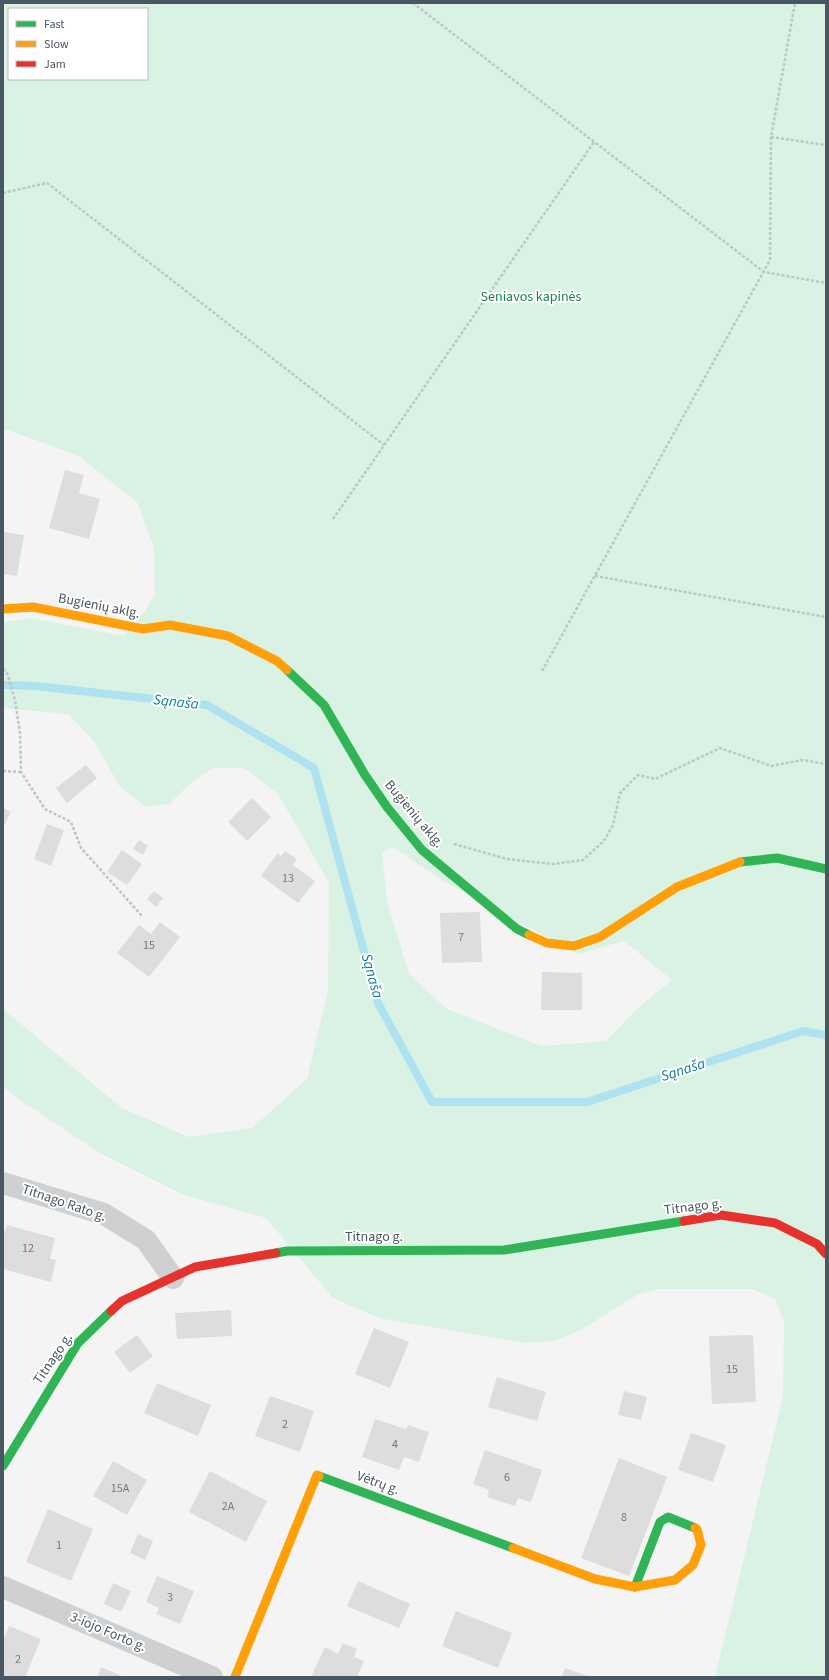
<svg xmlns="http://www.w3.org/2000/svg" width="829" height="1680" font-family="'Source Sans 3',sans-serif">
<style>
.green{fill:#d9f2e3;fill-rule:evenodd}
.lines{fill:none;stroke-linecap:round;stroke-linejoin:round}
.stream{stroke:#aee2f0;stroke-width:8}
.building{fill:#ddddde}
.path{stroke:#bcc7c4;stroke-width:2.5;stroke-dasharray:3 2;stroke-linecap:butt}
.street{stroke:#ced0d2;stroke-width:22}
.fast{stroke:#30b455;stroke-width:9}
.slow{stroke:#ff9f0a;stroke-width:9}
.jam{stroke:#e5322d;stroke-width:9}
.labels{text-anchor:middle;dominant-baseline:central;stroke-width:4;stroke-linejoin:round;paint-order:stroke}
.number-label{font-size:12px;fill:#707881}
.park-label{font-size:14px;fill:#17864f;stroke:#fff}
.street-label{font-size:14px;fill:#4a5661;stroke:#fff}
.water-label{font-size:15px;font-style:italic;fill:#0c7c9b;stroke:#fff}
</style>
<rect width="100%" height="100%" fill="#f4f4f4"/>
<path class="green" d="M3,3h823v1674h-111l68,-280 1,-74 -9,-24 -23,-10h-94l-21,6 -58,36 -26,10 -28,2 -146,-25 -46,-20 -67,-80 -82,-23 -86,-43 -75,-50 -20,-15v-78l119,99 67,29 63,-9 55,-49 21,-88 1,-108 -51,-89 -34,-26h-31l-21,14 -23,22 -23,3 -26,-20 -26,-46 -26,-27 -65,-6v-86l28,-4 92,18 22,-25 10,-16 -1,-47 -17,-46 -60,-47 -72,-26 -2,1zM9,9h138v70h-138zM393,847l50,34 135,73 46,-13 48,39 -33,27 -33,34 -65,5 -94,-37 -38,-35 -22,-73 -5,-49z"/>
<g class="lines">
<path class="stream" d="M3,685l33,1 171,19 107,63 64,235 54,99h155l216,-71 23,4"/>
</g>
<g class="building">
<path d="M65,470l19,5 -5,18 21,6 -11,40 -40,-11z"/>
<path d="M3,532l21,3 -7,41 -14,-2z"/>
<path d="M86,765l11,13 -30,25 -11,-15z"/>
<path d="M252,798l19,19 -24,24 -19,-19z"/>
<path d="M3,808l8,4 -8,16z"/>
<path d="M47,824l17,6 -13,36 -17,-7z"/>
<path d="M139,840l9,6 -5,9 -10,-6z"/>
<path d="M122,850l20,14 -15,21 -20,-13z"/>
<path d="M285,851l12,8 -4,6 22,16 -17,22 -37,-27 17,-23 3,3z"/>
<path d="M154,891l9,7 -7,9 -9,-8z"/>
<path d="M480,912l2,50 -40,1 -2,-50z"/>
<path d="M160,922l20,15 -31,40 -32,-24 22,-28 12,9z"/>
<path d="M542,972l40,1v37h-41z"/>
<path d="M7,1225l48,13 -5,21 6,1 -5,22 -48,-13v-31z"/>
<path d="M231,1310l1,26 -55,3 -2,-26z"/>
<path d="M374,1328l35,14 -19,46 -35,-14z"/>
<path d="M137,1335l16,21 -23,17 -16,-21z"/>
<path d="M753,1335l3,67 -44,2 -3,-68z"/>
<path d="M497,1377l49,15 -9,29 -49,-14z"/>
<path d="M157,1383l54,22 -13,31 -54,-23z"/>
<path d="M624,1391l23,6 -6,23 -23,-5z"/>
<path d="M270,1396l44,15 -14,41 -45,-16z"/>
<path d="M375,1419l31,10 2,-4 21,7 -10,30 -15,-5 -5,13 -37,-13z"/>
<path d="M691,1433l35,12 -13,37 -35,-12z"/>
<path d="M485,1450l57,20 -11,32 -13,-4 -3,8 -28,-9 2,-7 -16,-6z"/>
<path d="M619,1458l48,19 -38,99 -48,-18z"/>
<path d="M113,1461l34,19 -20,35 -34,-19z"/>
<path d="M210,1471l57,30 -21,41 -57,-30z"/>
<path d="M48,1509l45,20 -22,52 -45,-19z"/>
<path d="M138,1534l15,7 -8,19 -15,-7z"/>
<path d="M157,1576l37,15 -14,33 -24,-10 3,-6 -13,-6z"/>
<path d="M358,1581l52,23 -11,24 -52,-22z"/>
<path d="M113,1583l18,8 -10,21 -17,-8z"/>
<path d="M456,1611l56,22 -14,35 -56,-22z"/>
<path d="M9,1626l32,13 -16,38h-22v-36z"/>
<path d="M343,1643l14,6 -3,8 10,4 -7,16h-46l14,-30 13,7z"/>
<path d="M101,1667l23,10h-27z"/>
<path d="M565,1668l26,9h-30z"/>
</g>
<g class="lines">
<g class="path">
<path d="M413,3l351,269 62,11"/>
<path d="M771,137l55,8"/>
<path d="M3,193l44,-10 337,262"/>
<path d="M333,519l261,-377"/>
<path d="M595,576l231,41"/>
<path d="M3,669l4,4 8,27 5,33 1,39 24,37 26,13 10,26 61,68"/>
<path d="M542,671l228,-411 1,-123 24,-134"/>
<path d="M3,771l18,1"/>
<path d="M454,844l53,15 46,5 30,-4 21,-19 9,-16 7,-32 18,-18 17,4 65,-31 51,18 31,-6 24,4"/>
</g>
<g class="street">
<path d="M3,1183l101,31 42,26 27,38"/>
<path d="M3,1587l209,90"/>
</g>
<g class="fast">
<path d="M287,670l37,35 41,70 22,32 35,43 95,79 12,6"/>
<path d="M740,862l37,-4 49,11"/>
<path d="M276,1253l11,-2 217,-1 180,-29"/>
<path d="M3,1466l75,-123 33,-32"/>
<path d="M319,1476l194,72"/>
<path d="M635,1587l25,-65 8,-5 27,11"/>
</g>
<g class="slow">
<path d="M3,609l30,-2 110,22 27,-4 58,11 49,25 10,9"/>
<path d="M529,935l18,8 27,3 26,-9 77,-50 63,-25"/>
<path d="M513,1548l82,31 40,8 40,-7 18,-15 8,-20 -4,-16 -2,-1"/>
<path d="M235,1677l82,-202 2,1"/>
</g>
<g class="jam">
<path d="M684,1221l37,-6 54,8 42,21 9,10"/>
<path d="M111,1311l11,-10 73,-34 81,-14"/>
</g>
</g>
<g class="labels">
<g class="number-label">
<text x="288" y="878">13</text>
<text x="461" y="937">7</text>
<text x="149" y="945">15</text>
<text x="28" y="1248">12</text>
<text x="732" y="1369">15</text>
<text x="285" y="1424">2</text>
<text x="395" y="1444">4</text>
<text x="507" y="1477">6</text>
<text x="120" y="1488">15A</text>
<text x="228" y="1506">2A</text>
<text x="624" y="1517">8</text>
<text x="59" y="1545">1</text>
<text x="170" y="1597">3</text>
<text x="18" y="1659">2</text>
</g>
<g class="park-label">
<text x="531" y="297">Seniavos kapinės</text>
</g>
<g class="street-label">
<text transform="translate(99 606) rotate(11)">Bugienių aklg.</text>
<text transform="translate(414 814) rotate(50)">Bugienių aklg.</text>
<text transform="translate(64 1203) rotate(19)">Titnago Rato g.</text>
<text transform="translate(693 1207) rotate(-7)">Titnago g.</text>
<text x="374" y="1237">Titnago g.</text>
<text transform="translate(53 1359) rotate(-56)">Titnago g.</text>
<text transform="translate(378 1483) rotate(20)">Vėtrų g.</text>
<text transform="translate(108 1632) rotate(23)">3-iojo Forto g.</text>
</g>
<g class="water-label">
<text transform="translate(176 702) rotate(6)">Sąnaša</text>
<text transform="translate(372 976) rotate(74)">Sąnaša</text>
<text transform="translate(683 1070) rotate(-18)">Sąnaša</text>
</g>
</g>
<rect width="829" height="1680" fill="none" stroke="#4a5661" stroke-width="8"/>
<rect x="8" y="8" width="140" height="72" fill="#ffffff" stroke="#b7bbc0"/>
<rect x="16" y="21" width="20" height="6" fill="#30b455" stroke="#b7bbc0"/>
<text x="44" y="28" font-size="12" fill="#4a5661">Fast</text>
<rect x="16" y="41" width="20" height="6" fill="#ff9f0a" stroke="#b7bbc0"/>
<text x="44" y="48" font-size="12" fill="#4a5661">Slow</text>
<rect x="16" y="61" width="20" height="6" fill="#e5322d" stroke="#b7bbc0"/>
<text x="44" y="68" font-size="12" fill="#4a5661">Jam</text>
</svg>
